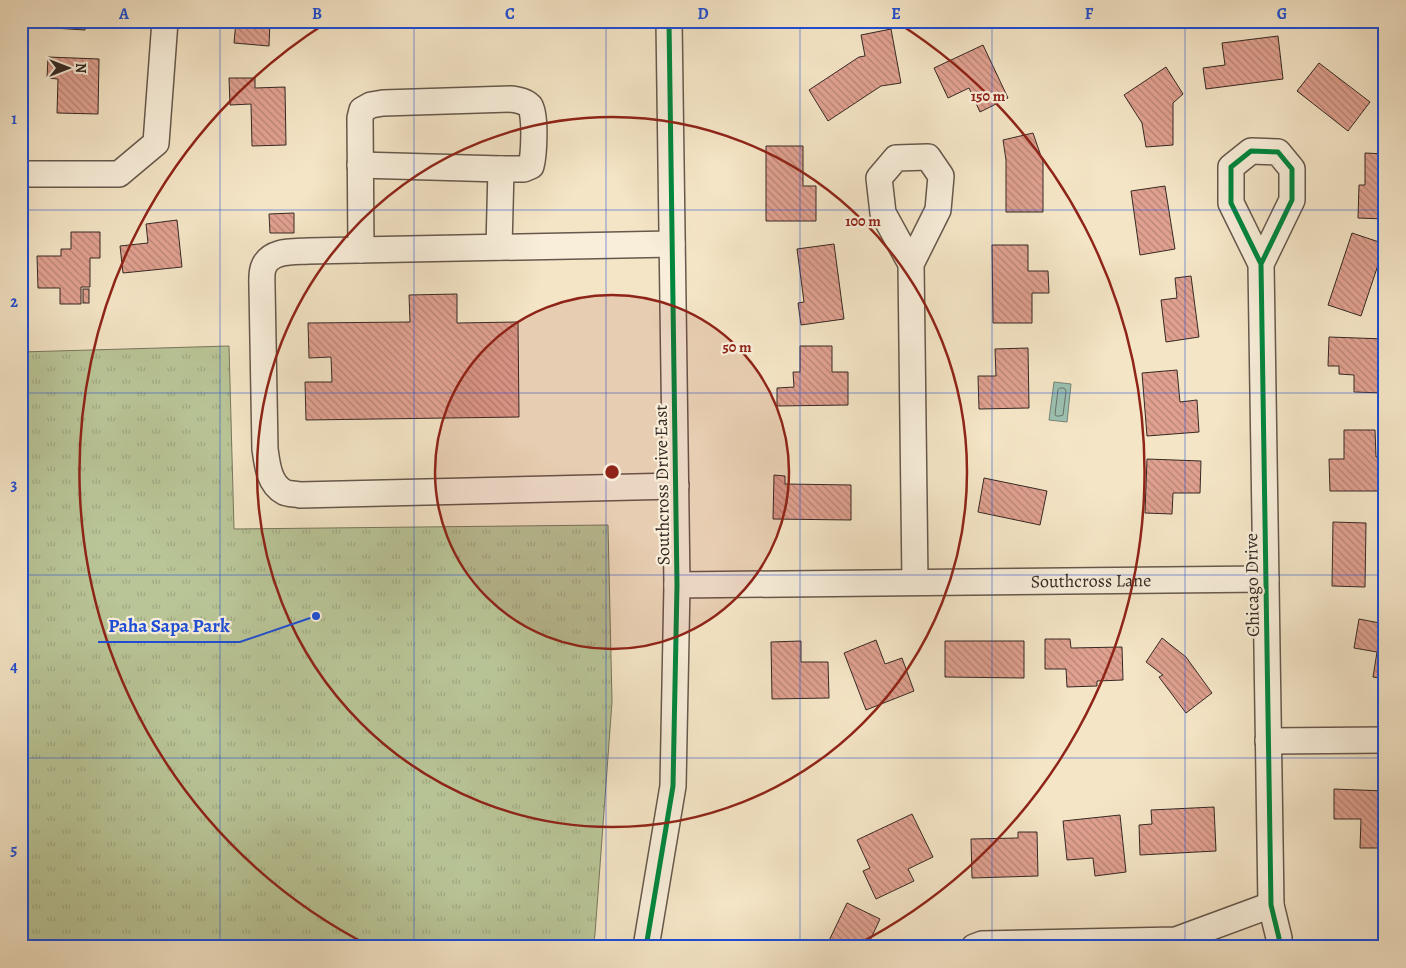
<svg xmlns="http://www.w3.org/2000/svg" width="1406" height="968" font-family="Alegreya,serif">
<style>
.park{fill:url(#park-tufts);stroke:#78775e}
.water{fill:#9cc0b0;stroke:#738478}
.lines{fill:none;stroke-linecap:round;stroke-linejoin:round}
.shore{stroke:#69746a;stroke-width:1}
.building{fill:url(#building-back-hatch);stroke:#362924}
.minor-casing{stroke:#66584c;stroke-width:28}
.minor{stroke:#f8eeda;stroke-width:25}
.cycleway-casing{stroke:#f8eeda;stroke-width:8}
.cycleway{stroke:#00873e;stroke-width:5}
.grid{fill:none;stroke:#1d4ed8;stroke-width:1;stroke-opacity:0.55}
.ring{fill:none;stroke:#8f2418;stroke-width:2.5}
.labels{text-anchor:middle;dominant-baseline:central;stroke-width:4.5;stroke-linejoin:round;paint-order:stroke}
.street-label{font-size:18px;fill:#362924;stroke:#f8eeda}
.centre{fill:#8f2418;stroke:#f8eeda;stroke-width:2.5}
.ring-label{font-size:15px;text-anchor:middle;font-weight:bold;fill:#8f2418;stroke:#f8eeda;stroke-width:4.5;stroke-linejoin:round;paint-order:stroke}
.leader{fill:none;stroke:#1d4ed8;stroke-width:2}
.callout-dot{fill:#1d4ed8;stroke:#f8eeda;stroke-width:2}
.callout-label{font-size:19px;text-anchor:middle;font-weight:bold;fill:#1d4ed8;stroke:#f8eeda;stroke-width:4.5;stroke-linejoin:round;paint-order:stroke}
.neatline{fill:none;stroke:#1d4ed8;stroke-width:2}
.grid-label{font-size:16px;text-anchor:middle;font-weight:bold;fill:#1d4ed8}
</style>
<defs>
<pattern id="park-tufts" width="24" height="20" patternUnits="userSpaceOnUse" patternTransform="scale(1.25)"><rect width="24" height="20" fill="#b9c597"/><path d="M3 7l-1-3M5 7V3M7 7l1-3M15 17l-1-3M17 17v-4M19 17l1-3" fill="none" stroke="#a0a982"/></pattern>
<pattern id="building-back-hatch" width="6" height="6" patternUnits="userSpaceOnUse" patternTransform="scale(1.25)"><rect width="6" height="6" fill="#e0a190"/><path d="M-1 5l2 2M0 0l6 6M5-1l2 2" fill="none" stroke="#b68375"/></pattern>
</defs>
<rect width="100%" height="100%" fill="#f4e5c6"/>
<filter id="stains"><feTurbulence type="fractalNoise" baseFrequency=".004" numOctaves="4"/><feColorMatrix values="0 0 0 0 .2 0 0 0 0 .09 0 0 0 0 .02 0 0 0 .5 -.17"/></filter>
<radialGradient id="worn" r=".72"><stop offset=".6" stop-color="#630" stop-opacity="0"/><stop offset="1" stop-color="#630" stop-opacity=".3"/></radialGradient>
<path class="park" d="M229,346l5,183 374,-4 4,177 -17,232 -2,13h-572v-595z"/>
<path class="water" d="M1054,382l17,2 -4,38 -18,-2z"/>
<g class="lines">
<path class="shore" d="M1060,388h4l2,3 -3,24 -3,1h-4l-1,-2 3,-24z"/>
</g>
<g class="building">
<path d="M53,21h33l-1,9 -32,-2z"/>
<path d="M236,21h34l-1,25 -35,-3z"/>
<path d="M891,29l10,54 -20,3 -53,35 -19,-31 50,-33 6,-1 -4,-21z"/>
<path d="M1278,36l5,43 -77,10 -3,-21 22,-3 -3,-22z"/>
<path d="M983,45l25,53 -28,14 -11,-24 -21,10 -14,-30z"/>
<path d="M48,57l51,2 -1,55 -41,-1 1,-34 -11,-1z"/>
<path d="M1319,63l51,39 -22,29 -51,-40z"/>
<path d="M1166,67l17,27 -10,9v42l-27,2 -4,-24 -18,-28z"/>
<path d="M229,78h26v10l30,-1 1,58 -34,1 -1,-42 -21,1z"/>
<path d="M1033,133l10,29v50h-37v-52l-3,-20z"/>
<path d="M766,146h37v40h13v35h-50z"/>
<path d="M1365,153l20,1v65l-27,-1 1,-33h6z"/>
<path d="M1165,186l10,63 -35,6 -9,-64z"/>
<path d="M294,213v20h-24l-1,-19z"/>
<path d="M177,220l5,47 -59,6 -3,-27 28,-3 -2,-19z"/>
<path d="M71,232h29v26h-10v29h-9v17h-21v-16h-22l-1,-32h24v-7h10z"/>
<path d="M1352,233l33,11 -24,72 -33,-11z"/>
<path d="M834,244l10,75 -43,6 -3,-22 6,-1 -7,-53z"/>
<path d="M992,245h36v26h20l1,22h-17v30h-39z"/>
<path d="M1191,276l8,61 -33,5 -5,-42 16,-2 -2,-20z"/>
<rect x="83" y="289" width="6" height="14"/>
<path d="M457,294v29l61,-1 1,95 -213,3 -1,-38h27l-1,-25 -22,1 -1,-35 102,-1 -1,-27z"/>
<path d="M1329,337l56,2v54l-31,-1v-17l-15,-1v-8h-11z"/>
<path d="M800,346h32v26h16v33l-71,1v-18l17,-1 -1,-15h7z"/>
<path d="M1028,348l1,60 -50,1 -1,-33h18l-1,-27z"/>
<path d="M1177,370l3,32 17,-2 2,32 -52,4 -5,-63z"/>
<path d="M1344,430h31l1,27h7l1,34h-54l-1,-32h15z"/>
<path d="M1147,459l54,2 -1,32h-27l-1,21 -27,-1z"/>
<path d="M774,475l11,1v8l66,1v35l-78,-1z"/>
<path d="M984,478l63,13 -7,34 -62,-13z"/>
<path d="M1333,522l33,1 -1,64 -33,-1z"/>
<path d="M1359,619l26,5v55l-12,-2 4,-25 -23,-4z"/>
<path d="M1162,638l24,19 26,36 -26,20 -27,-36 4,-2 -17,-13z"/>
<path d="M1045,639h25l1,9 51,-1 1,33 -26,1v5l-30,1 -1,-18h-21z"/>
<path d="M876,640l9,24 17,-6 12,33 -48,19 -22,-57z"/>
<path d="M801,641v21h27l1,36 -57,1 -1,-57z"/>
<path d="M945,641h79v37l-79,-1z"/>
<path d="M1334,789l51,2v57h-25l1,-29h-27z"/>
<path d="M1214,807l2,44 -76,4 -1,-30 13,-1 -1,-14z"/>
<path d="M912,814l21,43 -25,12 6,12 -38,18 -13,-28 7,-3 -13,-28z"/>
<path d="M1120,815l6,57 -31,4 -2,-18 -26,2 -4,-39z"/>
<path d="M1018,832h19l1,44 -66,2 -1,-39 47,-1z"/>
<path d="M847,903l33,16 -13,28h-41z"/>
</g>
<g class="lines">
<g class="minor-casing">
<g id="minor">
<path d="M360,165l141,4"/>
<path d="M21,174h98l37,-31 9,-122"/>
<path d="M672,244l-364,7c-15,1 -37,-1 -44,15 -3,6 -2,15 -2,21l3,162c2,15 4,35 19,43 4,2 11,2 16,3l376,-9"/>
<path d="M361,250l-1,-132 2,-8 9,-5 12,-2 129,-4c6,1 13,2 18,7 6,9 4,49 1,60l-7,3h-23l-2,78"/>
<path d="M911,264l-28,-51 -4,-35 17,-20 32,-1 13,19 -3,34 -27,54 4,318"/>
<path d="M1261,264l-30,-61v-36l20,-16 27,1 14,17v31l-31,64 10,641 8,33 -1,9"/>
<path id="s1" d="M677,585l589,-6"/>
<path d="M1268,741l117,-1"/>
<path d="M646,947l27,-161 4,-201 -8,-564"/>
<path d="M974,947l8,-3 194,-4 95,-35"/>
</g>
</g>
<use href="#minor" class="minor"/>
<g class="cycleway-casing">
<g id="cycleway">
<path d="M1261,264l-30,-61v-36l20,-16 27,1 14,17v31l-31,64 10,641 8,33 -1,9"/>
<path d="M646,947l27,-161 4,-201 -8,-564"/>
</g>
</g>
<use href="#cycleway" class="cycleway"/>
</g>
<path class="grid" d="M220,21v926M414,21v926M606,21v926M800,21v926M992,21v926M1185,21v926M21,210h1364M21,393h1364M21,575h1364M21,758h1364"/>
<circle cx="612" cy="472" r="177" fill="#8f2418" fill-opacity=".12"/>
<g class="ring">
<circle cx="612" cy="472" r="177"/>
<circle cx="612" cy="472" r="355"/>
<path d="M370 946A532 532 0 0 1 326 23M898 23A532 532 0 0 1 854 946"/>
</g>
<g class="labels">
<g class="street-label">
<text transform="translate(662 485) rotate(-91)">Southcross Drive East</text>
<text stroke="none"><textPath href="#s1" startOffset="414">Southcross Lane</textPath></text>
<text transform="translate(1252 585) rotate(-91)">Chicago Drive</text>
</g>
</g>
<circle cx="612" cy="472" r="8" class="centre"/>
<g class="ring-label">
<text x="988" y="101">150 m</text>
<text x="863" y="226">100 m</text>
<text x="737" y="352">50 m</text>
</g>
<path class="leader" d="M316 616L240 642H98"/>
<circle class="callout-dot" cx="316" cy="616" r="5"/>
<g class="callout-label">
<text x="169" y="632">Paha Sapa Park</text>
</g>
<rect width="1406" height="968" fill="none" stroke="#f4e5c6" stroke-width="55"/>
<g transform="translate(68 68) rotate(90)" stroke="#f8eeda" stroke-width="4" paint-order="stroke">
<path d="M0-4L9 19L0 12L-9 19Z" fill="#362924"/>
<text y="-8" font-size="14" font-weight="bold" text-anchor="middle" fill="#362924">N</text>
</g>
<rect x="28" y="28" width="1350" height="912" class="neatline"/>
<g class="grid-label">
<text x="124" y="19">A</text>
<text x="317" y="19">B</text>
<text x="510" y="19">C</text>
<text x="703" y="19">D</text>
<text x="896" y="19">E</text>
<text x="1089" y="19">F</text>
<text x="1282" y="19">G</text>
<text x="14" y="124">1</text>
<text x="14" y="307">2</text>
<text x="14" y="490">3</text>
<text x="14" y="672">4</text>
<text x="14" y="855">5</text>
</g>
<rect width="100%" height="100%" filter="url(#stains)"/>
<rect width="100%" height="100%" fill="url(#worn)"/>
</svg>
